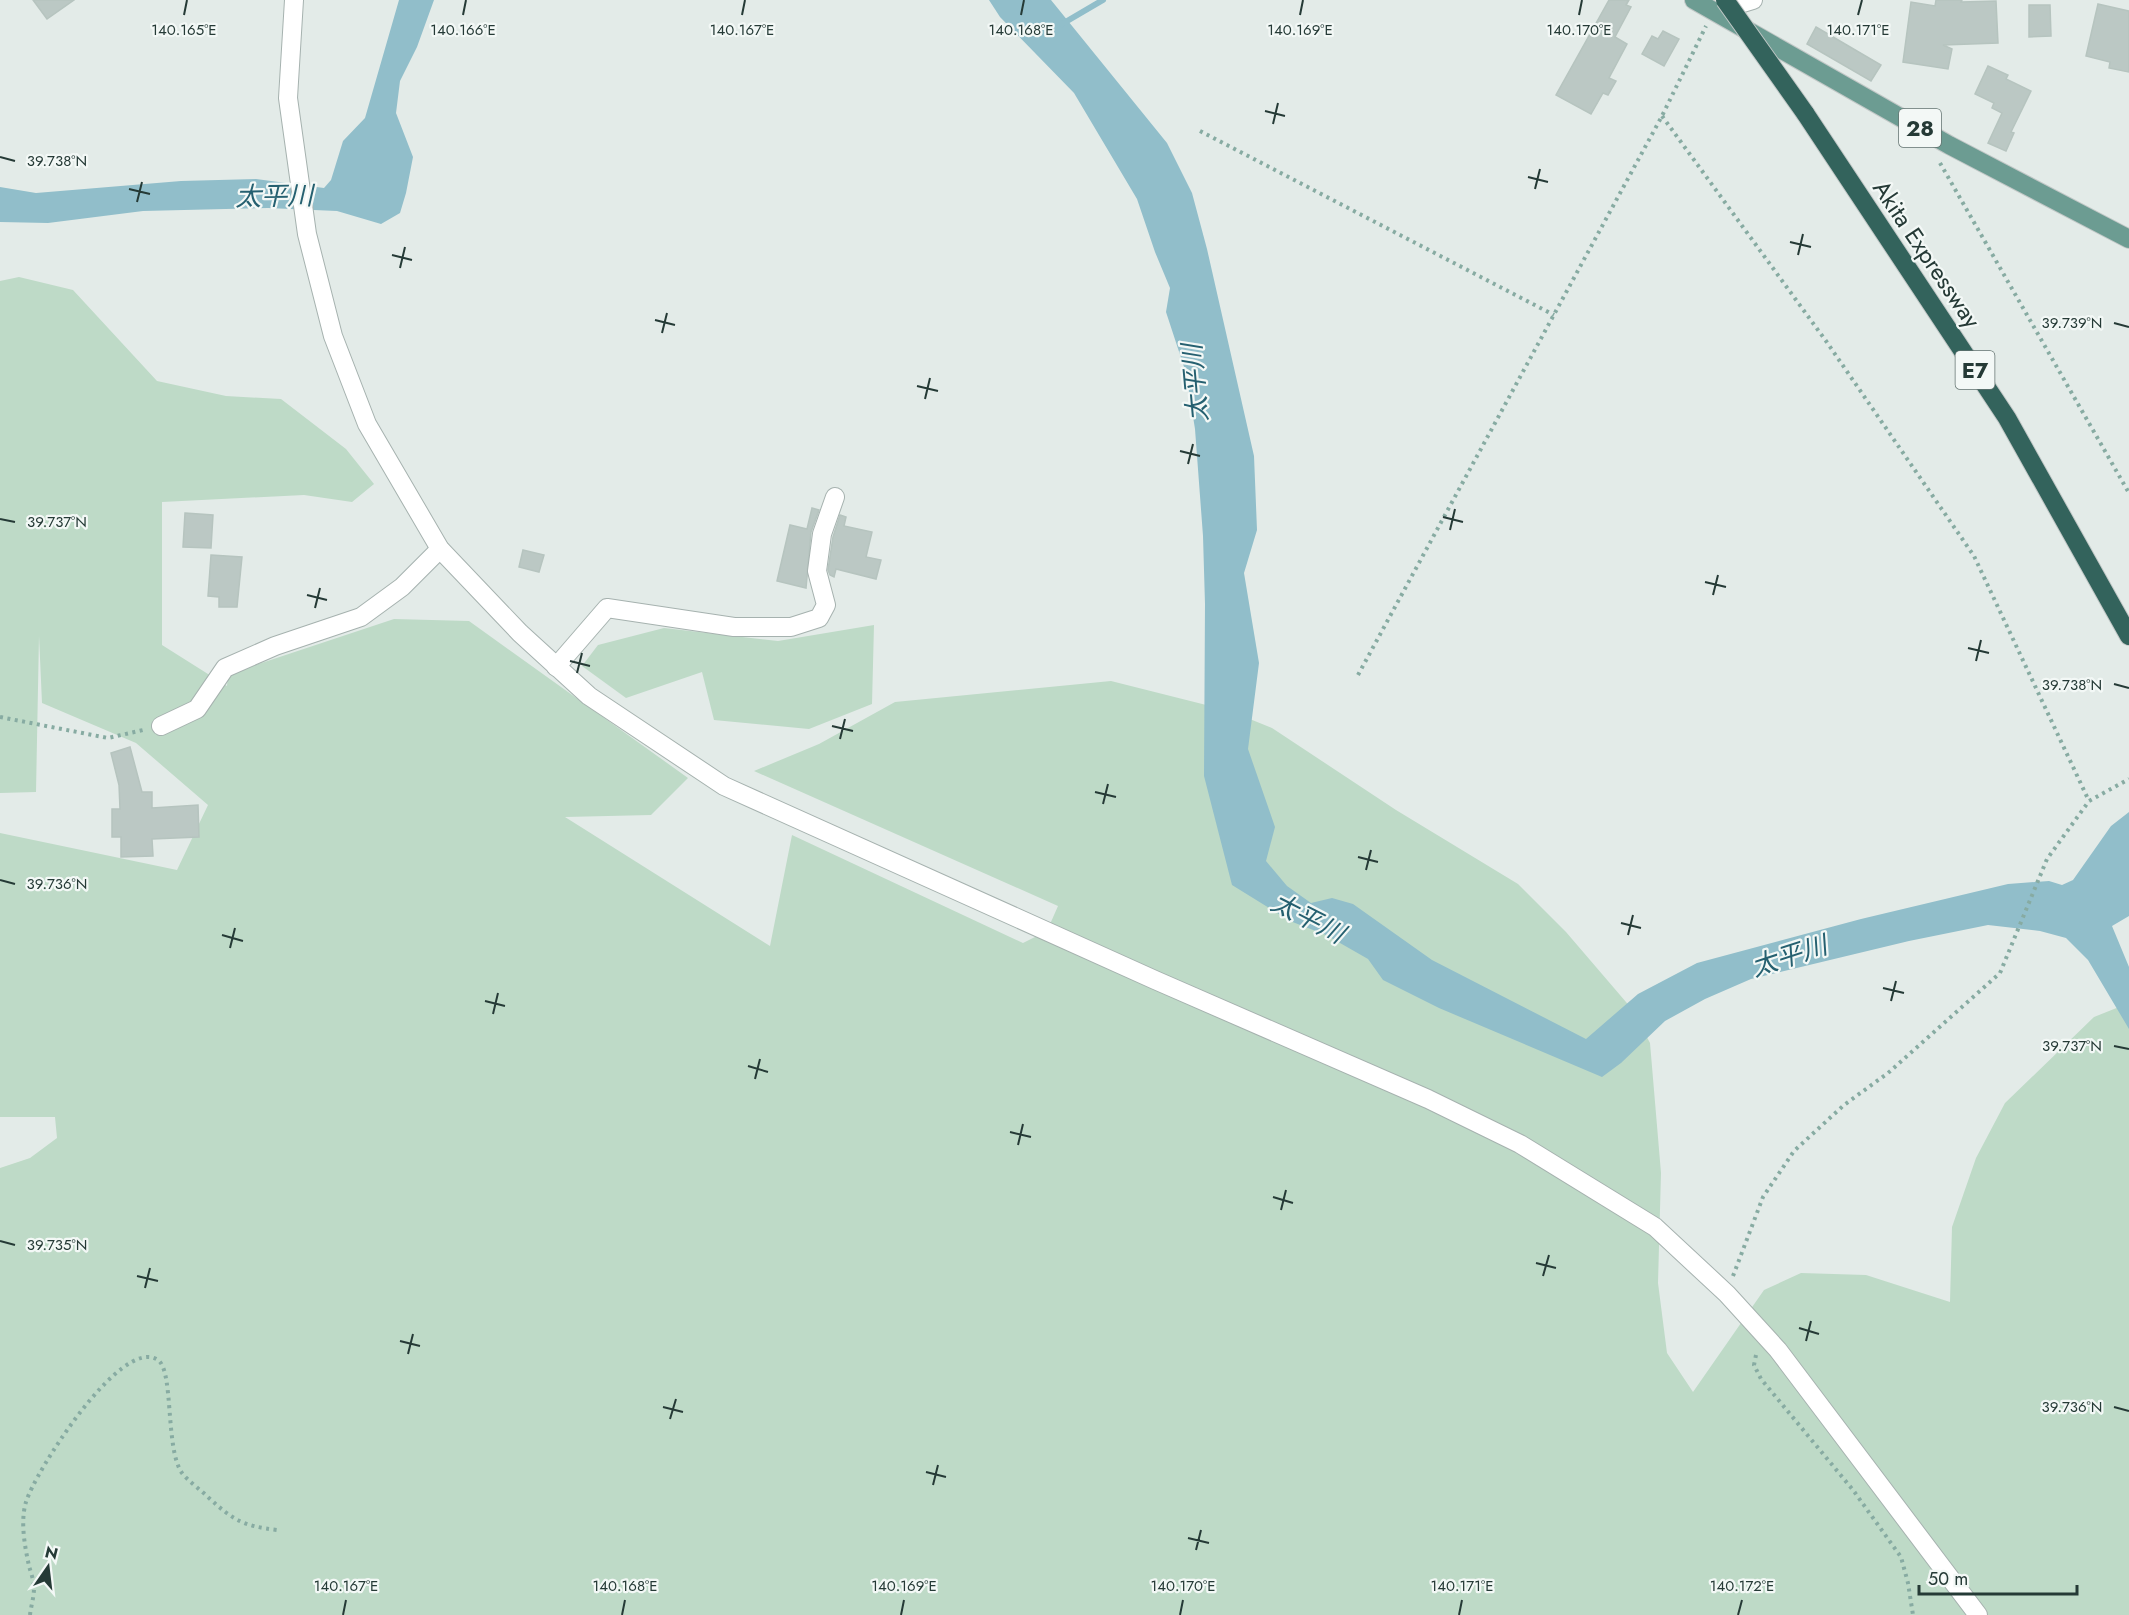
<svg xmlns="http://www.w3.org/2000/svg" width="2129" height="1615" font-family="Jost,'Noto Sans JP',sans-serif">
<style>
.green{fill:#bedac7}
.water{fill:#91beca}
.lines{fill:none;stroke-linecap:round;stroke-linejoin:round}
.stream{stroke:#91beca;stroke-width:6}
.building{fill:#bbc8c4;stroke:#b6c4bf;stroke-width:1.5}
.minor-casing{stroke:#a6b2af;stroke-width:20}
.tertiary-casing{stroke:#a6b2af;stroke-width:20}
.primary-casing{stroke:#c2c8c7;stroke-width:20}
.motorway-casing{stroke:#c2c8c7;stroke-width:20}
.path{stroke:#87aba2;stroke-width:4;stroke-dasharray:3 4.5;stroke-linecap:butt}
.minor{stroke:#fff;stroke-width:18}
.tertiary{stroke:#fff;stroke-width:18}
.primary{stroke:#6c9c92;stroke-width:18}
.motorway{stroke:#33635c;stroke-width:18}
.motorway-bridge-casing{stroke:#c2c8c7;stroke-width:20;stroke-linecap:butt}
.motorway-bridge{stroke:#33635c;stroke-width:18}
.ticks{fill:none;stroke:#253a36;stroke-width:2}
.labels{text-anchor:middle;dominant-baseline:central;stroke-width:4.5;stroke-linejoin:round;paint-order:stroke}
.shield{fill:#f3f8f6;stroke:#637370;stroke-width:1.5}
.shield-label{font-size:22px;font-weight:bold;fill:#253a36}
.street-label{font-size:24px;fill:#253a36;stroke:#f3f8f6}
.water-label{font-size:26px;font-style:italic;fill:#256070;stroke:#f3f8f6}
.ticks-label{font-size:15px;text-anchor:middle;fill:#253a36;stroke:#f3f8f6;stroke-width:4.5;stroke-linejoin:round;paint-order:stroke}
</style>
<rect width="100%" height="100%" fill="#e3ebe8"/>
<g class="green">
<path d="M19,277l54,13 84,91 69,15 55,3 65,50 28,35 -22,18 -48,-7 -142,7v143l65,41 1,-12 166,-55 75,2 219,157 -37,37 -86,2 205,129 22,-111 231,108 24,-12 11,-25 -304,-135 65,-27 76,-42 216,-21 119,30 42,17 124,82 122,74 48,48 66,77 18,34 11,130 -3,110 9,70 26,39 71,-102 37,-17 65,2 84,27 2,-75 24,-69 29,-55 89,-86 35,-14v612h-2129v-447l30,-10 27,-20 -2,-21h-55v-284l177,37 31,-65 -72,-62 -94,-40 -3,-67 -3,156 -36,1v-512z"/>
<path d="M874,625l-2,79 -63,25 -95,-9 -12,-48 -76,26 -44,-32 16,-21 66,-17 114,13z"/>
</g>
<g class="water">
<path d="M399,0h35l-17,47 -17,34 -4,32 17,44 -7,36 -6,20 -19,11 -44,-13 -69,-3 -125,3 -95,12 -48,-1v-35l36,6 145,-12 75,-2 68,9 7,-8 12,-39 22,-23z"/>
<path d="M989,0h62l116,143 25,50 15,56 47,207 3,74 -13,43 15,90 -11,86 27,78 -9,34 21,25 24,17 21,-5 21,6 79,56 154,79 52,-45 59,-31 164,-44 147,-35 41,-3 13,4 11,-5 38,-54 18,-14v104l-17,10 17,41v62l-41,-69 -22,-22 -26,-7 -52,-6 -79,16 -158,38 -46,20 -40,22 -44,42 -19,14 -163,-69 -56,-28 -15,-21 -42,-24 -36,-14 -58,-36 -28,-109 1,-172 -2,-68 -8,-107 -9,-56 -20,-61 4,-24 -15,-36 -18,-53 -63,-106 -74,-76z"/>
</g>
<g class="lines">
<path class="stream" d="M1062,24l41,-24"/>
</g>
<g class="building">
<path d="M33,0h41l-27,19z"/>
<path d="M1609,0h20l-3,5 5,2 -16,30 12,7 -18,34 7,3 -8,14 -5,-2 -12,21 -35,-19z"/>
<path d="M1936,0h26l-1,2 35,-1 2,42 -55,2 9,4 -4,20 -45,-7 8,-60 24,4z"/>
<path d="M2098,4l31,7v61l-20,-4 1,-6 -24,-6z"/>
<path d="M2029,5h21l1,31 -22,1z"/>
<path d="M1816,27l65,38 -10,16 -64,-37z"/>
<path d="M1663,31l16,8 -15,27 -22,-12 10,-18 6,3z"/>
<path d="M1988,66l20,9 -2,4 25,12 -20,41 3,1 -8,18 -18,-8 14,-30 -10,-5 2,-5 -19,-9z"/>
<path d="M812,508l7,2 -8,22 -5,56 -29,-7 13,-56 17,4z"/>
<path d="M185,513l28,2 -2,33 -28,-1z"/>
<path d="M840,515l6,2 -2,9 28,6 -6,25 15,3 -5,19 -40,-10 -2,8 -4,-2 -2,-5 5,-33z"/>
<path d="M523,550l21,5 -5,17 -20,-5z"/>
<path d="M211,555l31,2 -5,50h-18v-10l-11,-1z"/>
<path d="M130,747l12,45h10v16l46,-3 1,32 -47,2 1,17 -32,1v-20h-9v-28h8l-1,-24 -8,-32z"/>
</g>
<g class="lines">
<g class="minor-casing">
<g id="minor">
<path d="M1717,11l36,-11"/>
<path d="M556,667l51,-59 127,19h57l28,-9 7,-13 -9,-34 5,-37 13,-37"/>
<path d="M161,726l36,-17 28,-41 50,-22 86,-29 41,-30 38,-38"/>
</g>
</g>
<g class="tertiary-casing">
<path id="tertiary" d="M294,0l-6,98 19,136 26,102 34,88 73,125 80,84 69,63 135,90 431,194 273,119 92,45 135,83 72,67 51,56 200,265"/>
</g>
<g class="primary-casing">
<path id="primary" d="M1694,0l255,145 180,94"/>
</g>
<g class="motorway-casing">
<path id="motorway" d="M1805,113l202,305 122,218"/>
</g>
<g class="path">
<path d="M1662,116l164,225 148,215 115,245"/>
<path d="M1200,131l354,184"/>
<path d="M1940,163l189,330"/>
<path d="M1358,675l304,-559 44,-90"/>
<path d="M0,717l108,21 35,-8"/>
<path d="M1733,1276l30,-79 31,-46 50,-46 44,-32 112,-100 47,-114 42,-58 40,-22"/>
<path d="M1756,1355l-2,10 7,14 92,111 48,67 7,26 5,32"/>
<path d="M30,1615c1,-9 4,-18 4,-27 0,-7 -3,-15 -5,-22 -4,-19 -9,-44 -3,-64 8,-28 95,-167 132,-142 16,11 7,89 24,113 7,9 19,17 27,25 24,22 34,28 68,32"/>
</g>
<use href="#minor" class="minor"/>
<use href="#tertiary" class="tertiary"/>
<use href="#primary" class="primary"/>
<use href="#motorway" class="motorway"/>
<g class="motorway-bridge-casing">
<path id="motorway-bridge" d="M1725,0l80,113"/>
</g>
<use href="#motorway-bridge" class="motorway-bridge"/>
</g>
<path class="ticks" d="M184,15l3,-15M463,15l3,-15M742,15l3,-15M1021,15l3,-15M1300,15l3,-15M1579,15l3,-15M1858,15l4,-15M1265,111l20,5M1273,124l5,-21M0,157l15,4M1528,177l20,5M129,189l21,5M1535,189l5,-20M137,202l5,-20M1790,242l21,5M392,255l20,5M1798,255l5,-21M400,268l5,-21M655,320l20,5M2114,323l15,4M662,333l5,-20M917,386l21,5M925,399l5,-21M1180,451l20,5M1188,464l5,-20M1443,517l20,5M0,519l15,3M1450,530l5,-21M1705,582l21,5M307,595l20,5M1713,595l5,-20M315,608l5,-20M1968,648l21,5M570,661l20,5M1976,661l5,-21M577,673l5,-20M2114,684l15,4M832,726l21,5M840,739l5,-20M1095,792l21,5M1103,804l5,-20M1358,857l20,5M1366,870l5,-20M0,880l15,4M1621,923l20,5M222,935l21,6M1628,935l5,-20M230,948l5,-20M1883,988l21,5M485,1001l20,5M1891,1001l5,-20M493,1014l5,-21M2114,1046l15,3M748,1066l20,6M755,1079l5,-20M1010,1132l21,5M1018,1145l5,-21M1273,1197l20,6M1281,1210l5,-20M0,1241l15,4M1536,1263l20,5M137,1276l21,5M1543,1276l6,-21M145,1288l5,-20M1799,1328l20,6M400,1341l20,5M1806,1341l5,-20M408,1354l5,-20M663,1407l20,5M2114,1407l15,4M670,1419l6,-20M926,1472l20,5M933,1485l5,-20M1188,1538l21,5M1196,1550l5,-20M343,1615l3,-15M622,1615l3,-15M901,1615l3,-15M1180,1615l3,-15M1459,1615l3,-15M1738,1615l4,-15"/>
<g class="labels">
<g class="shield">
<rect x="1899" y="109" width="42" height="38" rx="4.5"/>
<rect x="1955.5" y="351" width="39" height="38" rx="4.5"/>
</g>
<g class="shield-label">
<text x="1920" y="128">28</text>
<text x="1975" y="370">E7</text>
</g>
<g class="street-label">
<text transform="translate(1927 254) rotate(56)">Akita Expressway</text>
</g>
<g class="water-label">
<text transform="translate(274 196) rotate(-1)">太平川</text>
<text transform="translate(1195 383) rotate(-95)">太平川</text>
<text transform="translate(1308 918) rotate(27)">太平川</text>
<text transform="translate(1789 956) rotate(-18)">太平川</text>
</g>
</g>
<g class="ticks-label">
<text x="184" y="35">140.165°E</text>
<text x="463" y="35">140.166°E</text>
<text x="742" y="35">140.167°E</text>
<text x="1021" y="35">140.168°E</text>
<text x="1300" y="35">140.169°E</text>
<text x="1579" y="35">140.170°E</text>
<text x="1858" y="35">140.171°E</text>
<text x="57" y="166">39.738°N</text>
<text x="2072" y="328">39.739°N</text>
<text x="57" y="527">39.737°N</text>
<text x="2072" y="690">39.738°N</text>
<text x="57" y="889">39.736°N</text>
<text x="2072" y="1051">39.737°N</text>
<text x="57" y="1250">39.735°N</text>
<text x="2072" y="1412">39.736°N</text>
<text x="346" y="1591">140.167°E</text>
<text x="625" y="1591">140.168°E</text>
<text x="904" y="1591">140.169°E</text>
<text x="1183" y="1591">140.170°E</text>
<text x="1462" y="1591">140.171°E</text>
<text x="1742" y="1591">140.172°E</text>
</g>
<g transform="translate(48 1567) rotate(14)" stroke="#f3f8f6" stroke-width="4.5" paint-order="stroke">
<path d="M0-4.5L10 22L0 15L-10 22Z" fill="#253a36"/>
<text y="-9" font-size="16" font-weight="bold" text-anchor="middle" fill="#253a36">N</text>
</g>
<path d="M1919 1585v9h158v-9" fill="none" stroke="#253a36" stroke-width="3"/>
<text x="1928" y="1585" font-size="18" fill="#253a36" stroke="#f3f8f6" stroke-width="4.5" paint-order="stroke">50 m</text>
</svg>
